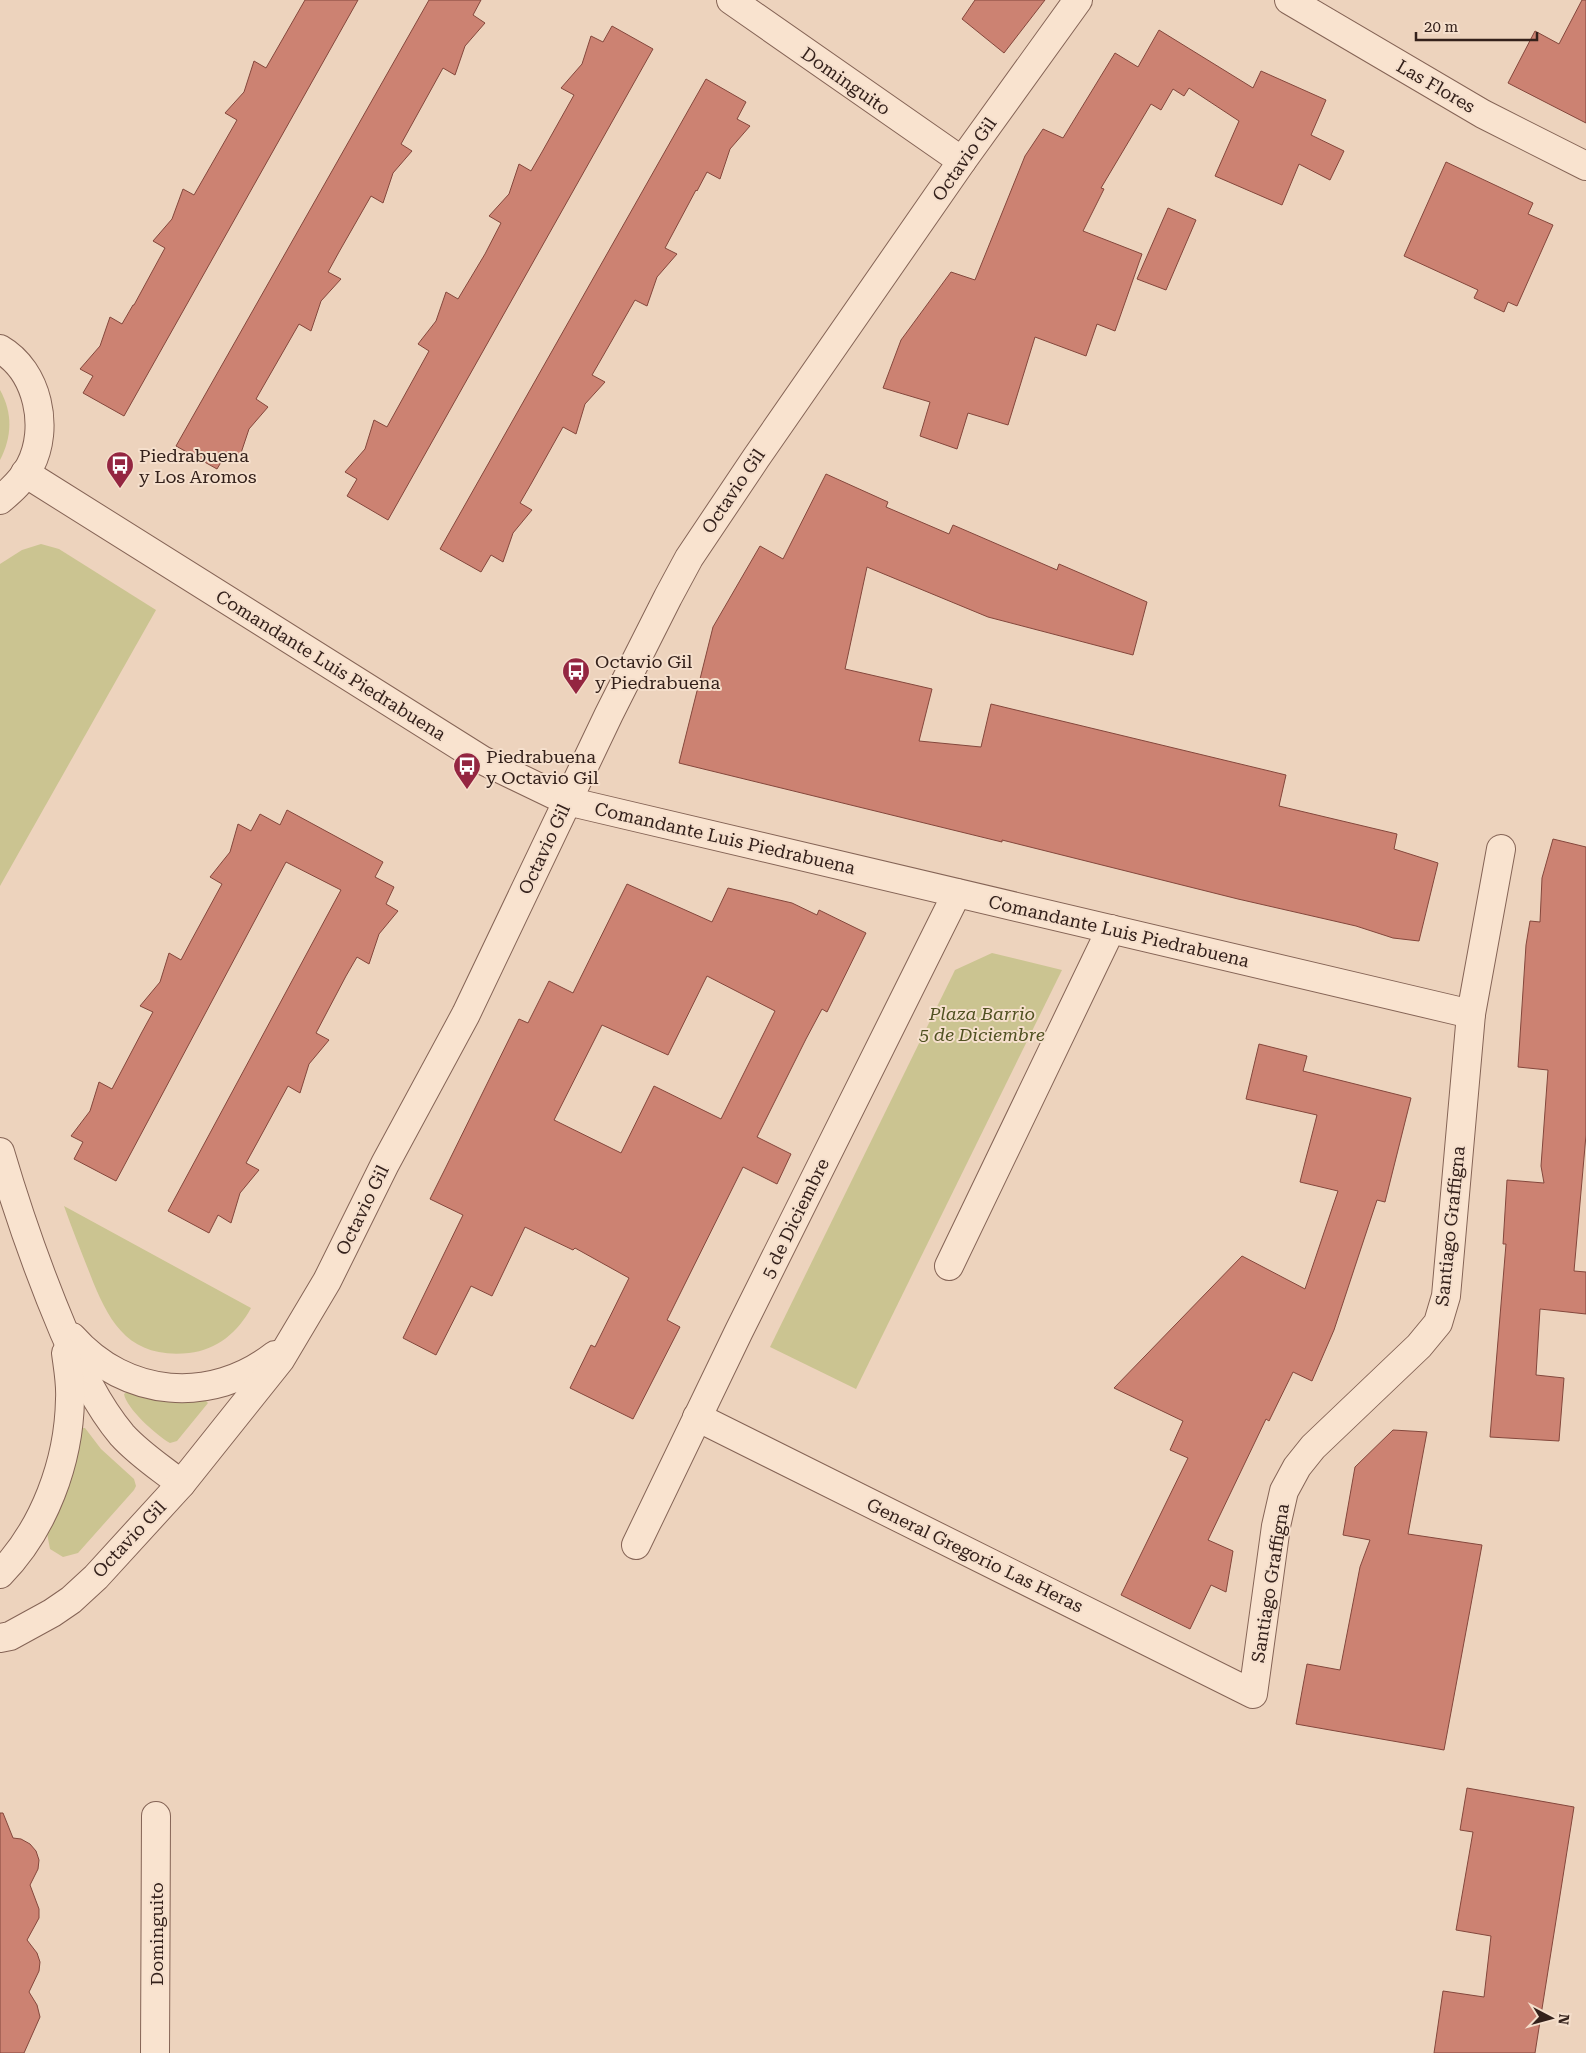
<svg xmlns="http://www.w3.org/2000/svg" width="1586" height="2053" font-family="'Roboto Serif',serif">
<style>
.green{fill:#cbc491}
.building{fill:#cc8272;stroke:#84473c;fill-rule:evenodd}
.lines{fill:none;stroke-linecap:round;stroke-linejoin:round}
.minor-casing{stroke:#856456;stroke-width:30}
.minor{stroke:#f9e3cf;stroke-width:28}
.labels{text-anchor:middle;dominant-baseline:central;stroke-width:4;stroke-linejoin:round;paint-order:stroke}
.street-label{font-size:18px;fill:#34211b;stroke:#f5dfcc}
.poi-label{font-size:18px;fill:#34211b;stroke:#f5dfcc;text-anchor:start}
.park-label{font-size:18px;font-style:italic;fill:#505121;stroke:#f5dfcc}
</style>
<rect width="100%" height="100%" fill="#edd3bd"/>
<g class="green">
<path d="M0,390c13,23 12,47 0,70z"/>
<path d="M41,544l18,5 97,61 -156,276v-322l22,-14z"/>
<path d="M992,953l70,17 -206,419 -86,-42 185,-377z"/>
<path d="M64,1206l187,102c-13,24 -34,42 -62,45 -60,6 -80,-30 -99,-79 -9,-23 -18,-45 -26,-68z"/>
<path d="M127,1392l17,6 27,4 33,-3 4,4 -31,38 -7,2c-13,-7 -44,-35 -46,-49z"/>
<path d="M82,1428h3l16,21 33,30 2,7 -2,4 -56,63 -15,4 -13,-8 -3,-16 14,-26 11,-31 8,-45z"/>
</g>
<g class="building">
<path d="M305,0h53l-234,416 -41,-23 10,-17 -13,-7 20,-23 10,-29 12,7 11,-19h1l31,-57 -12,-7 19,-22 11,-30 11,6 43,-75 -12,-7 19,-21 10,-31 12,7z"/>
<path d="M429,0h52l-8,15 12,8 -20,23 -10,29 -12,-7 -42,76 11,7 -19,22 -10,30 -12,-7 -32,56 -11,20 13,7 -20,22 -10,30 -12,-7 -43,75 12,8 -19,22 -10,30 -12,-7 -10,17 -41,-23z"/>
<path d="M975,0h70l-41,53 -42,-34z"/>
<path d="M1582,0h4v123l-78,-40 27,-52 24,13z"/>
<path d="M612,26l41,23 -265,471 -41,-24 10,-17 -12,-7 20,-23 9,-29 13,7 42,-76 -11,-7 18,-23 10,-29 12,7 27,-45 16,-31 -12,-7 20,-22 10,-30 12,7 11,-19 32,-57 -13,-7 21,-24 9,-28 12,6z"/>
<path d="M1159,30l94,58 8,-17 65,29 -15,35 33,16 -14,29 -31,-16 -17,41 -67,-29 24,-55 -50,-33 -5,8 -11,-7 -12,21 -10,-6 -50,84 3,1 -21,42 59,23 -27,77 -18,-7 -11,32 -51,-19 -27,88 -40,-12 -11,36 -37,-13 10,-34 -47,-14 18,-48 50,-68 24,8 50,-124 18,-27 20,9 52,-85 23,14z"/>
<path d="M706,79l40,23 -9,17 13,7 -20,23 -10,30 -13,-7 -10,19 -1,-1 -31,58 12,6 -20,23 -10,29 -12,-6 -32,56 -11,19 13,7 -20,22 -9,30 -13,-7 -32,57 -11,19 12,7 -19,23 -10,29 -12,-7 -10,17 -41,-23z"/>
<path d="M1446,162l87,41 -5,11 25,11 -36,81 -9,-4 -4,10 -30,-14 4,-8 -74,-34z"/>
<path d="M1168,208l28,12 -30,70 -29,-11z"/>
<path d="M826,474l62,28 -2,5 63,27 4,-9 104,45 2,-6 88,38 -14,53 -145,-38 -121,-50 -22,102 87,20 -13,52 62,6 10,-43 295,71 -7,31 118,28 -3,15 44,14 -19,78 -26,-3 -37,-12 -118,-27 -236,-59v2l-323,-79 34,-136 47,-81 23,13z"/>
<path d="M287,810l96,52 -8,15 19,10 -8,17 12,7 -19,23 -10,30 -12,-7 -11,19 -30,57 13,7 -20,24 -9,29 -12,-7 -31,57 -11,20 13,7 -19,23 -9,30 -13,-8 -9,18 -41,-22 173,-321 -55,-28 -170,319 -42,-22 9,-17 -12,-6 19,-25 9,-29 13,7 30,-57 11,-20 -13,-6 20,-24 9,-29 12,7 10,-19 31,-57 -12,-7 20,-25 8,-28 13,7 9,-17 20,11z"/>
<path d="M1553,839l33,8v288l-12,136 12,1v42l-46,-5 -4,66 28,3 -5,63 -69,-4 16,-193h-3l4,-64 37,3 -3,-17 7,-96 -30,-3 8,-122 4,-24 10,1 2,-44z"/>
<path d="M627,884l85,38 16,-34 64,15 25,12 2,-5 47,23 -39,79 -5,-3 -16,30 -49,98 34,17 -14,30 -34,-17 -76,153 13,7 -47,92 -63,-31 21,-43 4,2 34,-69 -54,-30 -2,2 -48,-23 -33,69 -21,-10 -35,69 -33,-17 60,-123 -33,-16 16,-32 73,-148 9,4 21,-42 24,12zM707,976l68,35 -54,108 -67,-33 -33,67 -67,-33 48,-95 66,30z"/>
<path d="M1259,1044l48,12 -4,15 108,27 -26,104 -8,-2 -43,130 -22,51 -19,-9 -24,49 -3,-2 -58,121 25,11 -7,41 -15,-7 -21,44 -69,-34 67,-137 -18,-8 13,-29 -69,-33 128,-132 63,33 33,-98 -38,-9 17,-67 -71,-16z"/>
<path d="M1393,1430l34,2 -19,102 74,11 -38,205 -148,-26 11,-60 33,6 20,-103 10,-27 -27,-5 12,-68z"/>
<path d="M1467,1788l107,19 -39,246h-101l9,-62 41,6 7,-61 -35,-6 17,-98 -13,-2z"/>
<path d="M0,1813h3l10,25 8,1 9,5 6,7 3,9 -1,9 -8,16 9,24v9l-12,22 10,13 3,9 -1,9 -10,21 8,13 3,12 -16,36h-24z"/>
</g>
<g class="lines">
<g class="minor-casing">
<g id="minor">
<path d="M731,0l231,161"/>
<path d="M1289,0l194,114 103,52"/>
<path d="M0,349c38,22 50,79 30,117 -7,14 -18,24 -30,34"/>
<path d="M25,473l457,287 85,41 904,213"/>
<path d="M0,1152c18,61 39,121 64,180 16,36 32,72 58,103 17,19 39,33 59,49"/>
<path d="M949,1266l162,-337"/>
<path d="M72,1337c54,61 139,68 203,18"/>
<path d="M697,1417l556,277 23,-168 8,-35 13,-24 16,-20 106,-101 19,-23 8,-27 25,-282 30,-165"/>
<path d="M636,1545l103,-214 218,-438"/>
<path d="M0,1574c44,-45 69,-112 70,-175 1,-15 -2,-31 -4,-46"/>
<path d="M0,1638l10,-2 42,-23 19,-13 25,-23 85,-93 99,-124 47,-79 58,-117 81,-150 143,-300 59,-117 21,-39 67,-100 206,-297 116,-161"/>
<path d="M155,2053l1,-237"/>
</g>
</g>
<use href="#minor" class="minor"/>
</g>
<defs>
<g id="bus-pin" transform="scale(1.4375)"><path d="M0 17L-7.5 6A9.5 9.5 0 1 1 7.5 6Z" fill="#942641" stroke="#f5dfcc"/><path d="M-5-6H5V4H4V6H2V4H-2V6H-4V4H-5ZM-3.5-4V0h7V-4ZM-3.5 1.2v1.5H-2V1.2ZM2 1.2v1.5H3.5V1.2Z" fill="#fff"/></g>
</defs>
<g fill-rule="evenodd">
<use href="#bus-pin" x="120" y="465"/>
<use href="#bus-pin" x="576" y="671"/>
<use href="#bus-pin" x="467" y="766"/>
</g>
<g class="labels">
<g class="street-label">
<text transform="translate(846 81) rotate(35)">Dominguito</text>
<text transform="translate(1436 86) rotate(30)">Las Flores</text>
<text transform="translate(964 159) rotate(-55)">Octavio Gil</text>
<text transform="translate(733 491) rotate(-56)">Octavio Gil</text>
<text transform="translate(331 665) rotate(32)">Comandante Luis Piedrabuena</text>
<text transform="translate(725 838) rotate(13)">Comandante Luis Piedrabuena</text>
<text transform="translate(544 849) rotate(-65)">Octavio Gil</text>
<text transform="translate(1119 931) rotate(13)">Comandante Luis Piedrabuena</text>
<text transform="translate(362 1210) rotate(-64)">Octavio Gil</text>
<text transform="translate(795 1218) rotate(-64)">5 de Diciembre</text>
<text transform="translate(1450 1226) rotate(-84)">Santiago Graffigna</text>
<text transform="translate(129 1539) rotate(-47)">Octavio Gil</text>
<text transform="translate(975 1555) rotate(26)">General Gregorio Las Heras</text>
<text transform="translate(1270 1583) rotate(-81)">Santiago Graffigna</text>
<text transform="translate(156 1934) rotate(-90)">Dominguito</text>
</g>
<g class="poi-label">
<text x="139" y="455">Piedrabuena<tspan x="139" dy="21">y Los Aromos</tspan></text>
<text x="595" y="661">Octavio Gil<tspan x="595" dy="21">y Piedrabuena</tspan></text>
<text x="486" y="756">Piedrabuena<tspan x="486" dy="21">y Octavio Gil</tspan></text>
</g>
<g class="park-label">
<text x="982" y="1013">Plaza Barrio<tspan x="982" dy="21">5 de Diciembre</tspan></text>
</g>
</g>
<g transform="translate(1551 2018) rotate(96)" stroke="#f5dfcc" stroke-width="4" paint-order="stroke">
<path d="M0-4L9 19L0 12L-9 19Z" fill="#34211b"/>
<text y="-8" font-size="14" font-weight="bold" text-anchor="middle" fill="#34211b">N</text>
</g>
<path d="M1416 32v8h121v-8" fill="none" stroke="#34211b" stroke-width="2.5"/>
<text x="1424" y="32" font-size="15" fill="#34211b" stroke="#f5dfcc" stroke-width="4" paint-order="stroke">20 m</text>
</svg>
